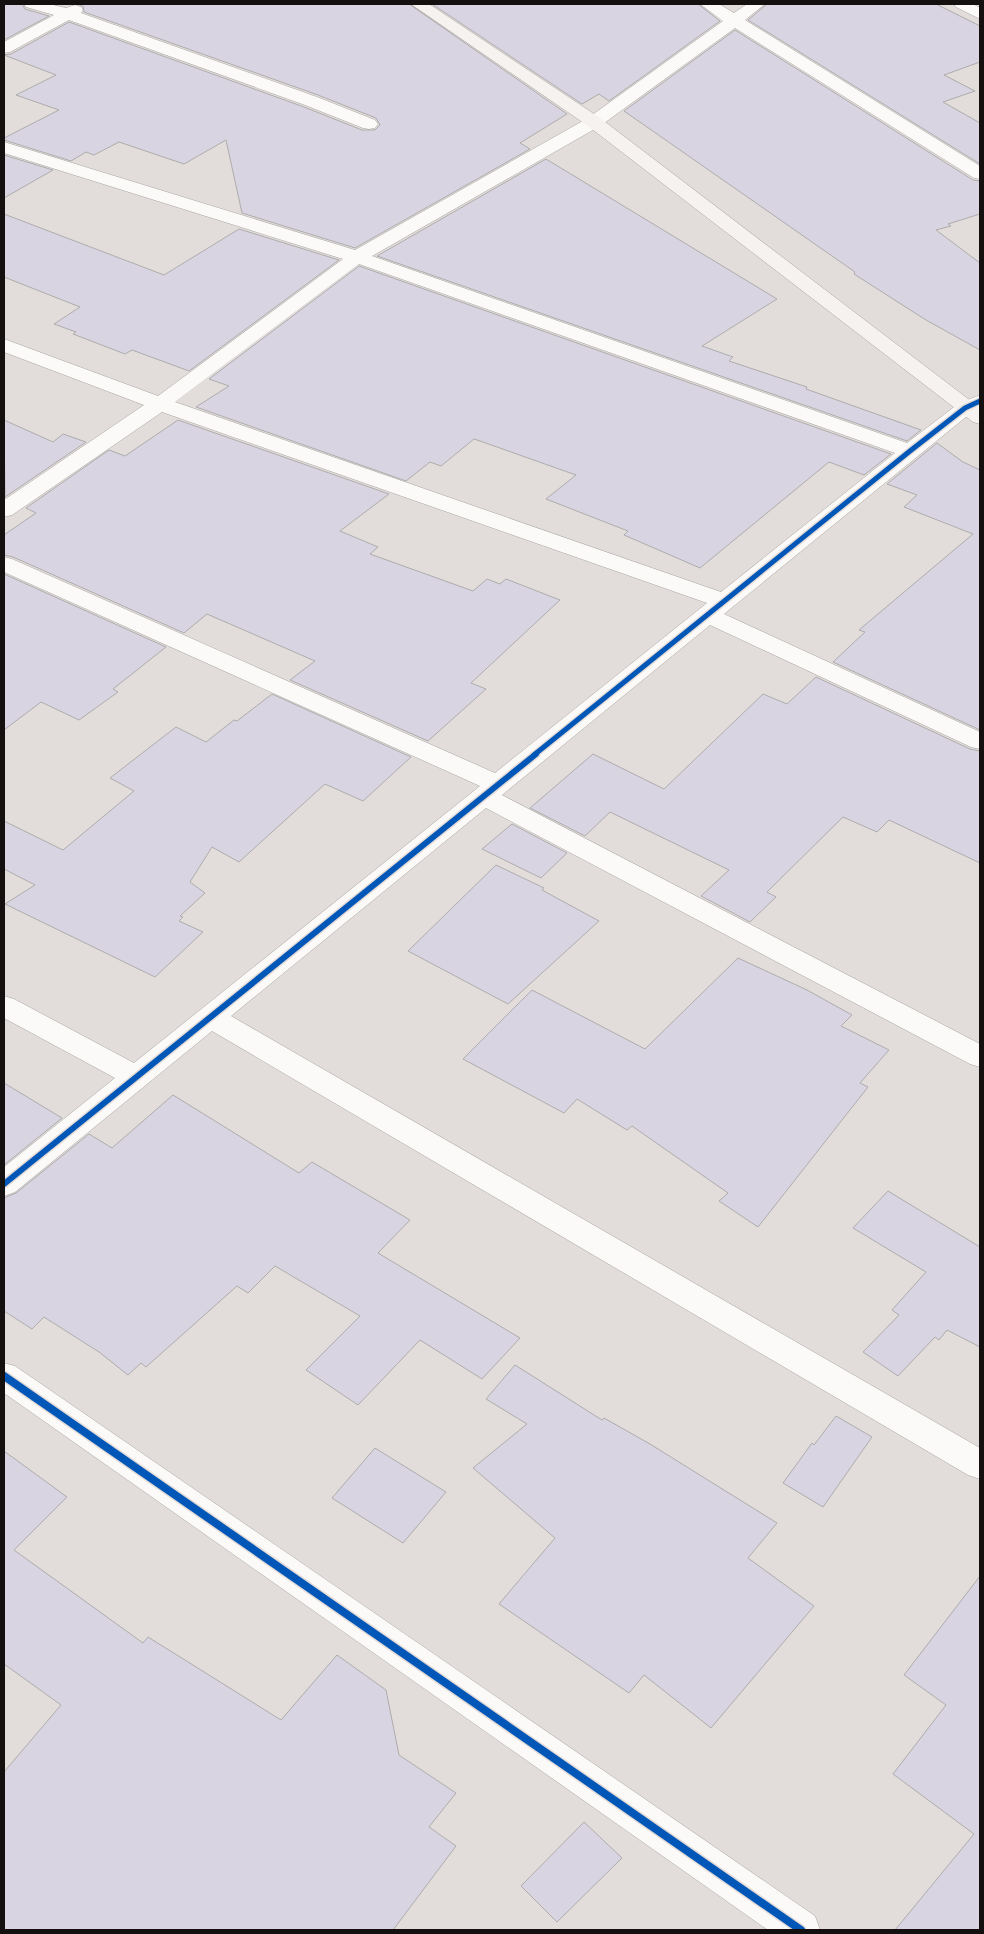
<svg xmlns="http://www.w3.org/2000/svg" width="984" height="1934" font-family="Lora,serif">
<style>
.building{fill:#d8d4e1;stroke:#aeacac}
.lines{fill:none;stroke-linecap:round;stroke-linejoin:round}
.street-casing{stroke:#a8a4a2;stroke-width:1}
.secondary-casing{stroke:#a8a4a2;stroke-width:1}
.street{fill:#fbfaf9;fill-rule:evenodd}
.secondary{fill:#f6f2f0;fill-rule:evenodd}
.cycleway-far2-casing{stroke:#e6dcd7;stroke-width:8}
.cycleway-far1-casing{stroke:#e6dcd7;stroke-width:9}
.cycleway-casing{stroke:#e6dcd7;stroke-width:11}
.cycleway-far2{stroke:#0057b8;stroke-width:5}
.cycleway-far1{stroke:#0057b8;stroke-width:6}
.cycleway{stroke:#0057b8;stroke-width:8}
</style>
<rect width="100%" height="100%" fill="#e2ddda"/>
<g class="building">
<path d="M4,4h18l3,5 24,7 -45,24z"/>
<path d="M77,4h332l158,110 -47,29 10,6 -175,99 -113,-35 -16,-73 -42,24 -65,-22 -25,13 -8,-3 -15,9 -67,-21v-2l55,-28 -43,-15 40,-20 -52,-20 7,-1 58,-32 235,85 58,23h13l5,-5 -4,-7 -58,-23 -234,-83 -1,-6z"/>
<path d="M432,4h266l22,17 -111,80 -10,-7 -17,10z"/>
<path d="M767,4h169l44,22v36l-36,13 31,16 -32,11 37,21v41l-232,-144z"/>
<path d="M735,30l238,150 7,1v33l-32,10 3,2 -15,4 44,33v87l-54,-30 -72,-46 1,-2 -231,-161z"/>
<path d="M4,155l49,15 -49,28z"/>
<path d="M546,159l231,140 -75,47 31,11 -4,4 78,26 -1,2 115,41 -14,11 -530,-185z"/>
<path d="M4,214l160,61 75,-46 100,31 -150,111 -57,-21 -7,4 -52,-20 3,-2 -22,-8 26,-17 -76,-30z"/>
<path d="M359,266l532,188 -27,21 -35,-13 -129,106 -76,-33 4,-4 -82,-32 30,-24 -96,-34 -6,-2 -33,27 -11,-4 -24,19 -210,-74 33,-21 -20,-7z"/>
<path d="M4,420l49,22 10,-8 23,8 -81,55z"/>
<path d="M178,420l211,74 -49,37 38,16 -8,7 103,37 14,-12 13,5 6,-5 54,21 -89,83 15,6 -58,52 -138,-61 25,-19 -108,-47 -23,19 -171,-76 -9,-2v-20l32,-22 -10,-5 83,-58 16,6z"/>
<path d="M937,443l26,19 17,8v260l-147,-68 32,-30 -6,-2 114,-96 -69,-27 13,-12 -30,-11z"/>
<path d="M4,574l162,73 -53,42 5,3 -39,28 -38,-18 -37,28z"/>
<path d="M816,677l154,72 10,2v112l-91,-43 -12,12 -34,-15 -76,75 9,5 -26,25 -49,-26 28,-26 -119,-58 -25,24 -55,-28 63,-54 71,35 99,-95 24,10z"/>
<path d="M272,694l139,63 -48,44 -38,-17 -86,78 -27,-15 -22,35 15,11 -25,23 3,1 -4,4 24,11 -48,45 -150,-73 30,-19 -31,-16v-48l59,29 71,-59 -24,-13 66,-51 30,15 28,-22 3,1z"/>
<path d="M512,824l55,29 -26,25 -59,-29z"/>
<path d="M496,865l48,23 -2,2 57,31 -91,83 -100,-53z"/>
<path d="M738,958l69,32 45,25 -11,11 48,24 -29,33 8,4 -110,140 -39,-26 9,-8 -96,-67 -5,4 -50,-31 -13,14 -101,-54 69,-69 113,59z"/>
<path d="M4,1083l58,35 -58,47z"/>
<path d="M173,1095l126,78 13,-11 98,58 -32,33 142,85 -38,41 -62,-39 -62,65 -52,-35 54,-54 -85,-50 -27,27 -11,-7 -91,81 -5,-4 -13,12 -29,-23 -55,-35 -12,12 -28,-18v-113l12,-5 73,-59 23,14z"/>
<path d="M888,1191l92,56v100l-33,-17 -8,10 -4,-3 -37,39 -35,-24 36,-37 -7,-5 34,-38 -73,-44z"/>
<path d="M515,1365l87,55 2,-2 46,26 127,79 -29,35 66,48 -103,122 -67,-53 -15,18 -130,-89 56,-66 -82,-70 54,-44 -41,-25z"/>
<path d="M836,1416l36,21 -49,70 -40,-24 29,-40 2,2z"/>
<path d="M375,1448l71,44 -43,51 -71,-45z"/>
<path d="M4,1451l63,46 -53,53 129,93 5,-6 133,83 56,-65 49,35 13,65 57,38 -27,34 27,19 -63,84h-389v-158l57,-67 -57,-41z"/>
<path d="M980,1576v354h-85l79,-96 -81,-60 53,-69 -42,-30z"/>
<path d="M584,1822l38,36 -65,64 -36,-36z"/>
</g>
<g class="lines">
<g class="street-casing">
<g id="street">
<path d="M24,4h25l17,4 9,-3 6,2 2,3 -2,3 236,84 58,23 3,4 -3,4 -6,1 -6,-1 -58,-23 -236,-85 -59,32 -6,1v-11l50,-27 -28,-8z"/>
<path d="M700,4h19l15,9 13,-9h18l-20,16 235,146v13l-6,-1 -239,-150 -135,98 -228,130 535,187 51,-39 22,-9v14l-8,3 -248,202 256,118v17l-9,-2 -261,-122 -208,170 478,249v23l-10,-3 -484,-256 -255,208 749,432v31l-12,-4 -756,-444 -197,161 -11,4v-29l111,-89 -111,-60v-22l10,3 120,64 346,-277 -476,-214v-15l8,2 483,214 212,-170 -545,-191 -150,103 -8,2v-17l140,-95 -140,-53v-13l154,57 185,-137 -339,-106v-11l351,108 233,-132 135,-97zM359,264l536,189 -174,139 -546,-190z"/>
<path d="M954,4h19l7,4v11l-24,-12z"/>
<path d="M4,1363l11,3 800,550 5,14h-52l-764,-537z"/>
</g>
</g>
<g class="secondary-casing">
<path id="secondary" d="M411,4h18l171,114 380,290v16l-7,-2 -385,-296z"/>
</g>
<use href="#street" class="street"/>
<use href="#secondary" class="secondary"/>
<g class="cycleway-far2-casing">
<path id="cycleway-far2" d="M534,755l376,-304 55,-43 15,-7"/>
</g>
<g class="cycleway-far1-casing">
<path id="cycleway-far1" d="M4,1184l532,-430"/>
</g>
<g class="cycleway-casing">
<path id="cycleway" d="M4,1376l797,554"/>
</g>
<use href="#cycleway-far2" class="cycleway-far2"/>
<use href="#cycleway-far1" class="cycleway-far1"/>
<use href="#cycleway" class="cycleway"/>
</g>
<rect width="984" height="1934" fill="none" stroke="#14100f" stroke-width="10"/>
</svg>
